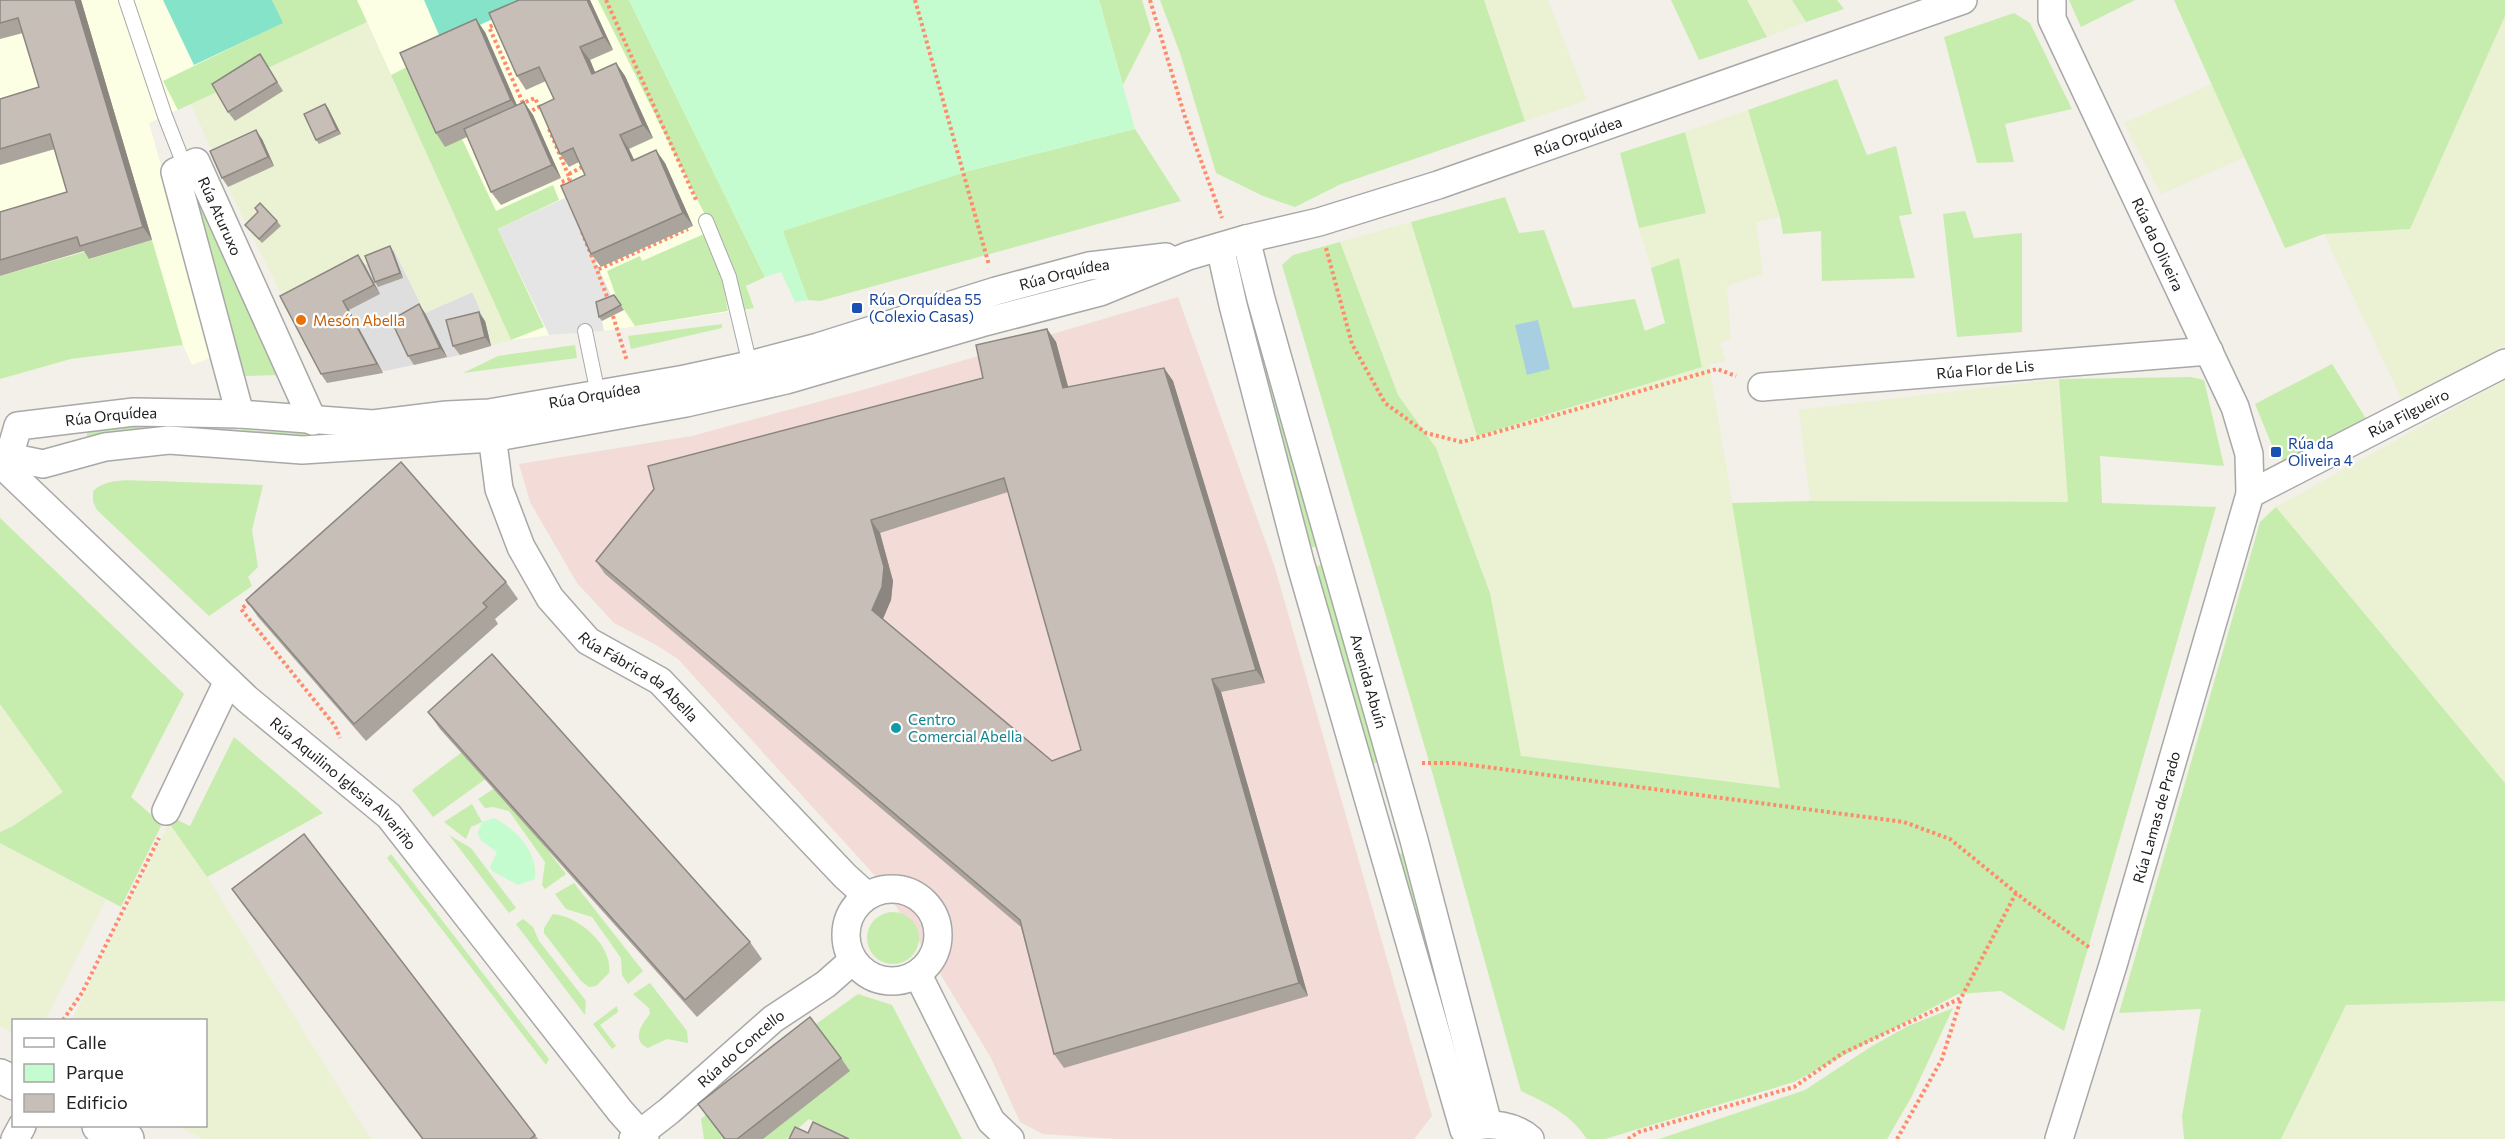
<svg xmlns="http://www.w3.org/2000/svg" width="2505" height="1139" font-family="Commissioner,sans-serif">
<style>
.residential{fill:#dfdede}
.commercial{fill:#f3dbd7}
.education{fill:#fcffe4}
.farmland{fill:#ebf1d3}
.grass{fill:#c6edad}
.park{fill:#c5fccf}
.pitch{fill:#84e3c8}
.parking{fill:#e5e5e5}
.water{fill:#a7cee1}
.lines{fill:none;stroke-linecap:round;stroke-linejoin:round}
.service-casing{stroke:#a8a8a8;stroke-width:16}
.minor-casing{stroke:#a8a8a8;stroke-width:30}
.tertiary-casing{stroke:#a8a8a8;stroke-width:36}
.path{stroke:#ff8b6c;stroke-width:4;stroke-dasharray:3 3;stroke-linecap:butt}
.service{stroke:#fff;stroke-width:14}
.minor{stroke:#fff;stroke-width:27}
.tertiary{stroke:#fff;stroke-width:33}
.wall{fill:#aba49d;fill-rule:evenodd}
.shaded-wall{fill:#8b8680}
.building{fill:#c7bfb7;stroke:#8b8680;stroke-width:1.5;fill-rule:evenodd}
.transit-dot{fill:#1a4fb4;stroke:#fff;stroke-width:2}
.food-dot{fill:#e8710a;stroke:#fff;stroke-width:2}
.culture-dot{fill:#0f9aa8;stroke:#fff;stroke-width:2}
.labels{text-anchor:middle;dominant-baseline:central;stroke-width:4.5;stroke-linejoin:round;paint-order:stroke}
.street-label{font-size:15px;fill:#212121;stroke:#fff}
.transit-label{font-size:15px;fill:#164399;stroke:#fff;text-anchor:start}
.food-label{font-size:15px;fill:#c56008;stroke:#fff;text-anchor:start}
.culture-label{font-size:15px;fill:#0d838f;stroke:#fff;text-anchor:start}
</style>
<rect width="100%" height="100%" fill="#f2f0e8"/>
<path class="residential" d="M394,250l31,63 48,-21 12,29 6,25 -31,9 -103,22 -54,-42 61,-71z"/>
<path class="commercial" d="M1178,297l97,271 157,548 -18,23h-296l-75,-5 -23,-12 -29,-64 -50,-83 -63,-96 -200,-220 -20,-13 -44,-23 -37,-40 -47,-81 -11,-38 173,-28 174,-47z"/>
<path class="education" d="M0,0h629l136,277 -19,9 8,22 -150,23 -36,2 -57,7 -144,-318 -218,101 66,233 -23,9 -9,-20 -112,14 -71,20z"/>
<g class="farmland">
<path d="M1484,0h64l39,100 -62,21z"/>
<path d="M1747,0h45l13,22 -38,15z"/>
<path d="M2505,16v329l-101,59 -80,-170 86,-5z"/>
<path d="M367,22l144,318 -20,6 -6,-25 -13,-29 -47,21 -31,-63 -107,55 -59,-118 46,-21 -13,-27 -45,21 -25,-56z"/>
<path d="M2212,84l33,73 -84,37 -37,-71z"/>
<path d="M1748,110l32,107 -24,5 7,52 -36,12 4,53 -11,4 5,18 -16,4 72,423 -260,-32 -31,-163 -54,-145 -38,-53 -58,-153 71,-20 66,214 225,-69 -23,-108 -28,9 -12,-40 67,-15 -21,-81z"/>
<path d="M2059,379l9,123 -258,-1 -11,-91z"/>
<path d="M2505,380v403l-229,-276z"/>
<path d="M0,704l63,88 -50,34 -13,6z"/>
<path d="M169,823l38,54 164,262h-168l-25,-13h28v-106h-134z"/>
<path d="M0,843l106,57 -61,120h-31l-1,13 -13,-7z"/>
<path d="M2470,1000l35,1v138h-224l65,-134z"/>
</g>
<g class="grass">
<path d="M272,0h85l10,22 -189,88 -15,-29 119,-58z"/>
<path d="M598,0h31l136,277 -19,9 8,22 -12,2 -5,-31z"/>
<path d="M1099,0h43l9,30 -28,55z"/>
<path d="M1160,0h324l41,121 -184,63 -46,23 -32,-11 -47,-23 -36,-120z"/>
<path d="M1671,0h76l20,37 -68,23z"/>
<path d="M1792,0h45l7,9 -38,13z"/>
<path d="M2069,0h66l-54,27z"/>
<path d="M2174,0h331v16l-95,213 -86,5 -39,14z"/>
<path d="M2014,13l16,10 42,86 -67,15 9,38 -37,1 -33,-126z"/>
<path d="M409,66l36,80 17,-7 34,72 57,-26 6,15 -61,29 46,98 -33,13 -120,-265z"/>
<path d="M1837,79l30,76 29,-9 16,68 -13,2 16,62 -93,3 -1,-50 -38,3 -3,-17 -32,-107z"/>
<path d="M1135,129l46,72 -361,100 -12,-1 -26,-69 186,-60z"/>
<path d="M1685,132l21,81 -67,15 -19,-75z"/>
<path d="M1505,197l14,36 25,-3 29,78 62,-9 10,32 20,-8 -14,-55 28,-10 23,109 -225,69 -66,-214z"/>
<path d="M201,206l81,169 -38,1 -45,-159z"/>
<path d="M1965,211l9,27 48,-5v99l-65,5 -14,-123z"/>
<path d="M704,234l18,44 6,33 -93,15 -18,-27 -10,-28 33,-15 2,5z"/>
<path d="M152,240l31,105 -112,14 -71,20v-103l87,-25 3,8z"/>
<path d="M1340,242l58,153 38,53 54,145 31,163 259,32 -48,-285 78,-2 258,1 -9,-123 132,-2 13,3 20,86 -124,-10 2,47 114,4 -152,524 -63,-40 -43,3 -164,88 -189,57h-18c-15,-24 -40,-36 -66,-48l-88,-316 -151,-510 11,-10z"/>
<path d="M1252,310l65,236 -7,2 -66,-236z"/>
<path d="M722,324v4l-91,21 -3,-13z"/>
<path d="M575,345l2,13 -114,15 35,-17z"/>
<path d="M2332,364l36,58 -82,40 -10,-7 -21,-51z"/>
<path d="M153,425l147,8 55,-1 -3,6 -242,-5 -23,4v-6z"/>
<path d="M157,481l106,4 -11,45 6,37 -10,10 4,9 -43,30 -112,-106 -4,-8v-11c15,-15 44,-10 64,-10z"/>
<path d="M2276,507l229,276v218l-159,4 -65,134h-97l-2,-23 19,-107 -82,4 141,-491z"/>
<path d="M0,518l184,176 -53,103 31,27 -41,83 -121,-64v-11l13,-6 50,-34 -63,-88z"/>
<path d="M1323,565l55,197 -7,3 -56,-199z"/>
<path d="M234,737l89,76 -116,64 -38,-54 4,-5 17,8z"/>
<path d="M470,746l21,29 -58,42 -21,-27z"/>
<path d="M498,786l68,88 -21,15 -3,-4 3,-23 -36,-51 -16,-4 -8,1 -7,-9z"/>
<path d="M472,804l10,18 -11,5 -5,12 -22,-17z"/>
<path d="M449,835l22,13 45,60 -7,5z"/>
<path d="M1403,853l63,222 -7,2 -61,-223z"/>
<path d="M391,854l158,205 -3,6 -159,-207z"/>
<path d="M574,883l69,88 -15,13 -6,-9 -1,-17 -29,-41 -26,-8 -11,-15z"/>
<circle cx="893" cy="938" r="26"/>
<path d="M553,914c26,2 60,32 56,59l-13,13 -7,1 -8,-6 -37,-48v-5z"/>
<path d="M523,919l10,8 6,14 47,60 -1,14 -69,-91z"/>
<path d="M650,983l37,48 1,12 -21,-4 -19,9c-17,-8 -7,-23 2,-34l-1,-6 -16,-14z"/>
<path d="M858,994l34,11 70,134h-111l-42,-20 -23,20h-82l-3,-20 94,-80z"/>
<path d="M617,1006l1,6 -18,13 16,21 -4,3 -19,-25z"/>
<path d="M1953,1008l-41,88 -25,43h-228l146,-49 67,-44 36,-20z"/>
</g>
<g class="park">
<path d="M629,0h470l36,129 -167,42 -185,60 25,69 -13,2 -14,-30 -16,5z"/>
<path d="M494,818c22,11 44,34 41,61l-17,6 -26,-14 -2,-4 7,-15 -15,-11 -5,-7 5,-12z"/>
</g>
<g class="pitch">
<path d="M163,0h109l11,23 -89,42z"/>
<path d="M424,0h111l-93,42z"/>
</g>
<path class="parking" d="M565,198l46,97 -13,6 6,30 -55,4 -51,-106z"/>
<path class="water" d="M1538,320l12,49 -23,6 -12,-50z"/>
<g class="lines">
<g class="service-casing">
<g id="service">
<path d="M126,0l39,116 20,51"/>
<path d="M706,221l23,56 21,88"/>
<path d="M585,331l13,63"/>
</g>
</g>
<g class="minor-casing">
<g id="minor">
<path id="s1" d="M2052,0v19l183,388 14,47 1,40 -137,471 -54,174"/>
<path id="s2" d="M1246,239l15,60 153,541 74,284"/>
<path d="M1220,247l13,58 67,257 164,568"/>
<path id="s3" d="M1762,387l447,-36"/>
<path id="s4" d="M240,414l-65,-242 21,-10 117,259"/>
<path id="s5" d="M490,420l9,69 22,58 29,51 38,43 72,40 185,195 21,19"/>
<path id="s6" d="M9,457l9,-31 116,-14 106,2 133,10 74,-9 42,-2 196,-34 65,-14 68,-18 178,-56 93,-25 77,-9"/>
<path id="s7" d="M0,461l9,-4 34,7 62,-17 64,-7 133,10 190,-12 194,-35 100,-23 195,-57 119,-31 88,-36 58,-17 73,-17 119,-37 525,-185"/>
<path id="s8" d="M0,463l247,236 142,117 231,295 25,28"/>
<path id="s9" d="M2250,494l255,-131"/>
<path d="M166,811l62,-130"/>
<circle cx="892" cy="935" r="46"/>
<path d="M918,975l73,146 19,18"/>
<path d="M1472,1127c19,-5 44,-1 58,12"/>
<path d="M15,1139l7,-13"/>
<path id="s10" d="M633,1139l36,-28 104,-92 53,-35 26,-23"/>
</g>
</g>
<g class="tertiary-casing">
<g id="tertiary">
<path d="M0,1076l14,7"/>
<path d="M99,1126l28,13"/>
</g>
</g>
<g class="path">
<path d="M606,0l91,202"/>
<path d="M915,0l74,265"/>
<path d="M1150,0l35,117 37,101"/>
<path d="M498,23l-9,4 34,76 12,-5 5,11"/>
<path d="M527,113l12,-6"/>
<path d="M549,129l21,50 -9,3 3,7"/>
<path d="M569,174l15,-8"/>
<path d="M582,232l15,38"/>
<path d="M1326,248l26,96 33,59 41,30 36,9 255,-73 19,7"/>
<path d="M609,302l-12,-32 91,-41"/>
<path d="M613,316l14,45"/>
<path d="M250,602l-9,7 94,117 5,12"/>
<path d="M1422,763h34l448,59 46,17 76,62 64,47"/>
<path d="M63,1020l19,-27 77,-155"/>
<path d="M1628,1139l11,-7 155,-45 49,-34 118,-55 55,-105"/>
<path d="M1897,1139l45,-80 19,-60"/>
</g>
<use href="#service" class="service"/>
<use href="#minor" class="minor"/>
<use href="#tertiary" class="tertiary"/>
</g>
<g class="wall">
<path d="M0,0h81l71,240 -63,19 -5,-8 -84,25v-64l67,-20 -12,-43 -55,16v-66l39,-12 -16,-54 -23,6z"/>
<path d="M519,0h71l23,50 -23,10 5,12 21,-9 9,13 28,62 -24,11 5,11 31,3 28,63 -92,41 -10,-13 -6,-79 -6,-13 -10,5 -9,-13 -6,-55 -8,-18 -20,9 -9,-14z"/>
<path d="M485,32l32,73 7,-3 9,13 28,63 -60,27 -10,-13 -24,-55 -22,10 -9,-14z"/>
<path d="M266,63l17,28 -48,30 -7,-9z"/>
<path d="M325,104l3,4 13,26 -22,10 -3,-4z"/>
<path d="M262,139l12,27 -46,21 -6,-9z"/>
<path d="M255,208l22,13 4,5 -19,17 -17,-18 13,-12z"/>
<path d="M393,251l10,27 -25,9 -3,-5z"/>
<path d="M358,255l6,9 16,30 -31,16 34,63 -56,10 -6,-9z"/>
<path d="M614,295l10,15 -22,11 -3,-4z"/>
<path d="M425,313l22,44 -33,8 -6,-9z"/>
<path d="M485,321l6,25 -31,9 -7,-9z"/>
<path d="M1047,329l9,13 12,45 96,-19 9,13 92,302 -44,9 87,304 -244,72 -10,-14 -33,-127 -416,-353 -9,-13 387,-183zM1008,492l73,258 -29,11 -169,-142 8,-19 2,-19 -13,-48z"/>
<path d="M506,582l12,17 -23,20 3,5 -132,117 -108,-124 -12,-17z"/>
<path d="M428,712l322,230 12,17 -65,58 -257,-288z"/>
<path d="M304,834l234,305h-116l-178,-233 -12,-17z"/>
<path d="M841,1058l9,13 -87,68h-39l-26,-35z"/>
</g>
<g class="shaded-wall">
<path d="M75,0h6l71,240 -9,-13z"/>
<path d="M587,0h3l23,50 -9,-13z"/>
<path d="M476,19l9,13 35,81 -9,-13z"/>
<path d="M580,47l10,13 11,27 -9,-13z"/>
<path d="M616,63l9,13 28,62 -10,-13z"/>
<path d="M524,102l9,13 28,63 -9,-13z"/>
<path d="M325,104l3,4 13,26 -4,-4z"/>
<path d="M256,130l6,9 12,27 -6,-9z"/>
<path d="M620,135l9,14 12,25 -9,-13z"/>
<path d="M656,150l9,13 28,63 -10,-13z"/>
<path d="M390,246l3,5 10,27 -3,-5z"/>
<path d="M358,255l6,9 16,30 -6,-9z"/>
<path d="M343,301l6,9 34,63 -6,-9z"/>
<path d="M419,304l6,9 22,44 -7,-9z"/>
<path d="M479,312l6,9 6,25 -6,-9z"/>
<path d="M1047,329l9,13 16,59 -9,-13z"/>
<path d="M1164,368l9,13 92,302 -9,-13z"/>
<path d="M871,520l9,13 13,48 -2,19 -10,23 -9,-13z"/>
<path d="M1212,679l9,13 87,304 -9,-13z"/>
</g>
<g class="building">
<path d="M0,0h75l68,227 -63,19 -3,-9 -77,23v-48l67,-20 -17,-58 -50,15v-50l39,-12 -21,-69 -18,5z"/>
<path d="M519,0h68l17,37 -24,10 12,27 24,-11 27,62 -23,10 12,26 24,-11 27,63 -92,41 -30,-68 24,-11 -12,-27 -13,6 -21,-48 15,-7 -15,-32 -22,9 -28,-63z"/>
<path d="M476,19l35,81 -75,33 -36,-80z"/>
<path d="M260,54l17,28 -49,30 -16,-28z"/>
<path d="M524,102l28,63 -61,27 -27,-63z"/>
<path d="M325,104l12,26 -21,10 -12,-26z"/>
<path d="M256,130l12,27 -46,21 -12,-27z"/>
<path d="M260,203l17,18 -18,18 -14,-14 13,-13 -3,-4z"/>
<path d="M390,246l10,27 -25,9 -10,-26z"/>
<path d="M358,255l16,30 -31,16 34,63 -56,10 -41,-78z"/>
<path d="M614,295l7,10 -22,12 -3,-15z"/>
<path d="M419,304l21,44 -32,8 -17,-36z"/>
<path d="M479,312l6,25 -32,9 -7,-26z"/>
<path d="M1047,329l16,59 101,-20 92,302 -44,9 87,304 -245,71 -34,-134 -424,-359 58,-72 -6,-23 335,-88 -7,-33zM1004,478l77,272 -29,11 -180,-151 10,-23 2,-20 -13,-47z"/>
<path d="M401,462l105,120 -23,21 4,4 -133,117 -108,-124z"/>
<path d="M492,654l258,288 -65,58 -257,-288z"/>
<path d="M304,834l231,301 -5,4h-107l-191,-250z"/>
<path d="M810,1017l31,41 -104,81h-12l-27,-35z"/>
<path d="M813,1122l36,17h-60l6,-12 13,6z"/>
</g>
<g class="transit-dot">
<rect x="851" y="302" width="12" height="12" rx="3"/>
<rect x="2270" y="446" width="12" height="12" rx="3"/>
</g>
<circle class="food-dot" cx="301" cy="320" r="6"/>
<circle class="culture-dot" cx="896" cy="728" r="6"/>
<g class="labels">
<g class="street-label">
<text stroke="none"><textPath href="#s7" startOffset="1626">Rúa Orquídea</textPath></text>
<text stroke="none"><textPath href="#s4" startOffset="333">Rúa Aturuxo</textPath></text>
<text stroke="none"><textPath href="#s1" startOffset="268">Rúa da Oliveira</textPath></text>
<text stroke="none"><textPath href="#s6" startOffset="1098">Rúa Orquídea</textPath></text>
<text stroke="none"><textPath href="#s3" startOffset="224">Rúa Flor de Lis</textPath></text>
<text stroke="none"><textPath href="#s6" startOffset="612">Rúa Orquídea</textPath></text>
<text stroke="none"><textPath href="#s9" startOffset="178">Rúa Filgueiro</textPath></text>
<text stroke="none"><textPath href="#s6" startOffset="126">Rúa Orquídea</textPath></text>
<text stroke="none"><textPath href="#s5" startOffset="310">Rúa Fábrica da Abella</textPath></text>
<text stroke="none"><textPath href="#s2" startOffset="459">Avenida Abuín</textPath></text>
<text stroke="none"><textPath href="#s8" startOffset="470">Rúa Aquilino Iglesia Alvariño</textPath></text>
<text transform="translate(2156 817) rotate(-74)">Rúa Lamas de Prado</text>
<text stroke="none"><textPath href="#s10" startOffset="141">Rúa do Concello</textPath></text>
</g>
<g class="transit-label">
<text x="869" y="299">Rúa Orquídea 55<tspan x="869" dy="17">(Colexio Casas)</tspan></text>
<text x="2288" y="443">Rúa da<tspan x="2288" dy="17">Oliveira 4</tspan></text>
</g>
<g class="food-label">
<text x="313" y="320">Mesón Abella</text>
</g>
<g class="culture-label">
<text x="908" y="719">Centro<tspan x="908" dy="17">Comercial Abella</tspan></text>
</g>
</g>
<rect x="12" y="1019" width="195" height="108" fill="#ffffff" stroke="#a6a6a6" stroke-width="1.5"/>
<rect x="24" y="1038" width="30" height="9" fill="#ffffff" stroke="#a6a6a6" stroke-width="1.5"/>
<text x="66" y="1049" font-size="18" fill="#212121">Calle</text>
<rect x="24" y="1064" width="30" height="18" fill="#c5fccf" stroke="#a6a6a6" stroke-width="1.5"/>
<text x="66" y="1079" font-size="18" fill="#212121">Parque</text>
<rect x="24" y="1094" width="30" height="18" fill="#c7bfb7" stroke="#a6a6a6" stroke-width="1.5"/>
<text x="66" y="1109" font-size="18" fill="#212121">Edificio</text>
</svg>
